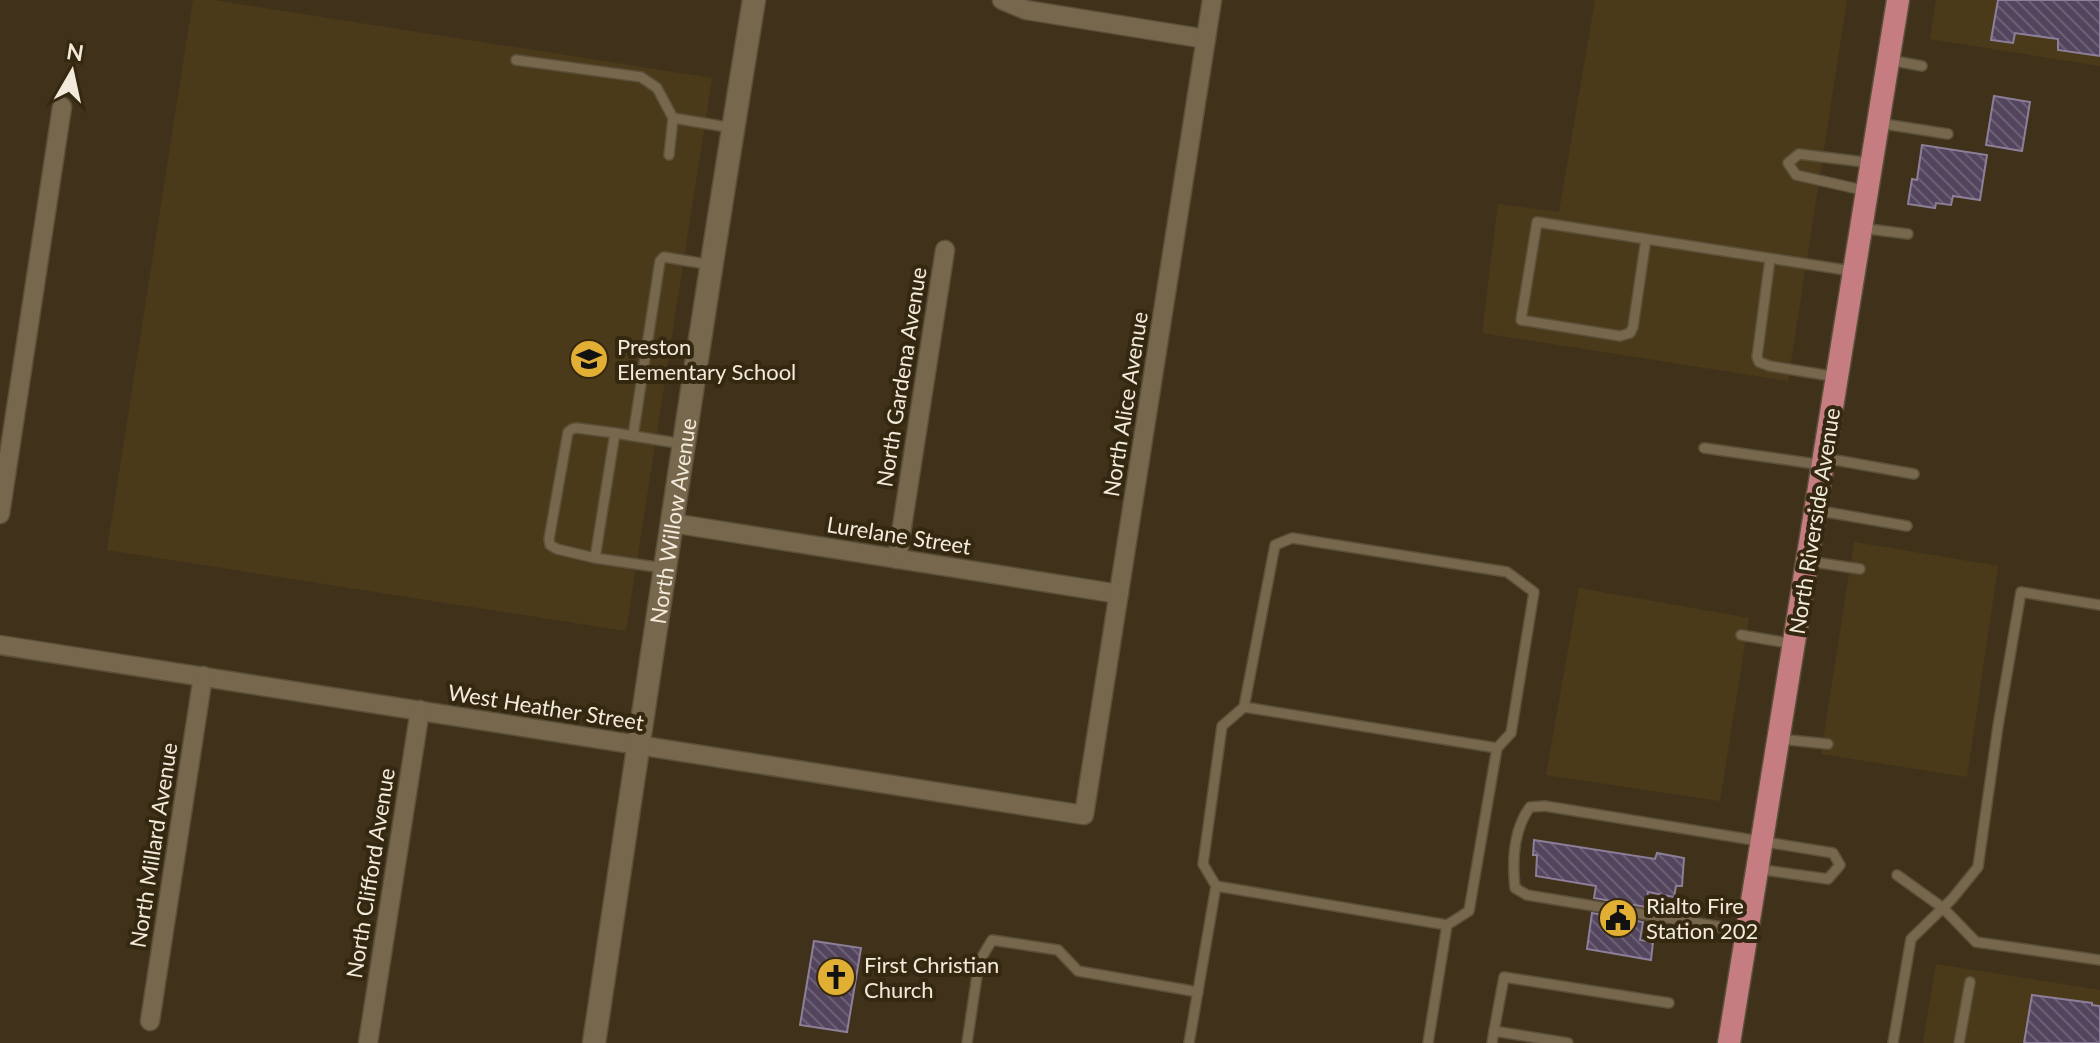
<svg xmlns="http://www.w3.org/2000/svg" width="2100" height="1043" font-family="Lato,sans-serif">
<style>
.built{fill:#4b3a1a}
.building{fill:url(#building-back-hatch);stroke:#8d7e99;stroke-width:2}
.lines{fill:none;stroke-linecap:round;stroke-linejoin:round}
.service-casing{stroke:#5b503a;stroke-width:12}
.minor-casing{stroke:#5b503a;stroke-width:21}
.tertiary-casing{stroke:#5b503a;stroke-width:25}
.primary-casing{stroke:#5b503a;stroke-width:25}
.service{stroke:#76674d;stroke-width:9}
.minor{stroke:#76674d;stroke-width:18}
.tertiary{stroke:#76674d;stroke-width:22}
.primary{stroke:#c67d82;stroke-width:22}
.labels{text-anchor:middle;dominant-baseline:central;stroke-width:8;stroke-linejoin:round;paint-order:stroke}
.poi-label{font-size:22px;fill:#f2eadb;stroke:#352810;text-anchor:start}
.street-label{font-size:22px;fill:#f2eadb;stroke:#352810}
</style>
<defs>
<pattern id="building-back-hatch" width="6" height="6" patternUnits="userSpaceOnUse" patternTransform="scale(2)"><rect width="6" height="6" fill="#53455d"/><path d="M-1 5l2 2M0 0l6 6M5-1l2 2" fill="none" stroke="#6c6074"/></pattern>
</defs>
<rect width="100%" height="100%" fill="#40321a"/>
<g class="built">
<path d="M193,0h20l499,78 -86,553 -519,-81z"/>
<path d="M1595,0h252l-59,381 -306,-48 16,-129 61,8z"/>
<path d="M1936,0h164v66l-170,-27z"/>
<path d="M1854,542l144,24 -31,211 -146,-23z"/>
<path d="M1579,588l170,30 -29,183 -174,-26z"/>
<path d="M1936,964l164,26v53h-177z"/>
</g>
<g class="building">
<path d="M1998,0h102v56l-42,-6v-11l-43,-6 -2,10 -22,-3z"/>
<path d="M1994,96l36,6 -8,49 -36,-6z"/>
<path d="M1922,145l65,10 -7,45 -27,-4 -2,9 -15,-2 -1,5 -27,-4 4,-25 5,1z"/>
<path d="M1534,840l121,19 2,-6 27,5 -2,28h-6l-2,11 -26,-5 -2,15 -52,-9 2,-12 -60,-10 1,-21h-4z"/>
<path d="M1592,913l51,9 -3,18 13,2 -2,18 -64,-11z"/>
<path d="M814,941l47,7 -14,84 -47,-7z"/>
<path d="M2032,995l60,8v2l8,1v37h-76z"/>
</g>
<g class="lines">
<g class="service-casing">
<g id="service">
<path d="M516,60l125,17 16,11 16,30 -4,37"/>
<path d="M1889,60l33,6"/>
<path d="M673,118l60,10"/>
<path d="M1878,123l70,11"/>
<path d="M1867,191l-71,-16 -8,-12 11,-9 73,9"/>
<path d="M1861,228l47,6"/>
<path d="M1646,239l-13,88 -3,6 -10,3 -99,-16 16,-98 315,49"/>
<path d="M1770,259l-13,98 2,5 11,4 67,11"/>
<path d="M633,436l27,-175 4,-4 48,8"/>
<path d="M1704,448l119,17"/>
<path d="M1824,458l90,16"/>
<path d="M1815,510l92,16"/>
<path d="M595,558l-38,-9 -7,-4 -1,-6 19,-107 4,-3 5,-1 38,5"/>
<path d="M1807,561l53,8"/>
<path d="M663,568l-68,-10 20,-125 68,11"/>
<path d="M1741,635l53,9"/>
<path d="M1780,739l48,5"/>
<path d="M1897,875l46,33 33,34 124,18"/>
<path d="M1216,886l231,39"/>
<path d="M1746,931l-219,-36 -12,-7c-3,-28 -2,-58 15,-81l15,-1 288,47 7,12 -12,14 -71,-10"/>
<path d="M1494,1031l10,-54 165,26"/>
<path d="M967,1043l12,-81 13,-22 66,10 20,21 120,21"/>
<path d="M1189,1043l27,-157 -13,-22 19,-138 22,-19 31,-162 17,-7 215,34 27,20 -23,141 -14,15 -253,-41"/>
<path d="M1428,1043l19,-118 22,-14 28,-163"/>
<path d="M1492,1043l2,-12 74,12"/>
<path d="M1893,1043l18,-104 41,-40 26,-32 20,-141 23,-134 79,13"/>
<path d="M1959,1043l11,-61"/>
</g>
</g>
<g class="minor-casing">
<g id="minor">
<path d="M1002,0l24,10 180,29"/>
<path d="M0,514l62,-407"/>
<path d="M672,523l447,71"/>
<path d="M897,559l48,-309"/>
<path d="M0,645l1084,170 128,-815"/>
<path d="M150,1021l53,-345"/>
<path d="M368,1043l52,-333"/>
</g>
</g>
<g class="tertiary-casing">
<g id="tertiary">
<path id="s1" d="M594,1043c52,-348 103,-696 160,-1043"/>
</g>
</g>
<g class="primary-casing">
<path id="primary" d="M1729,1043l169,-1043"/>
</g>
<use href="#service" class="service"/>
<use href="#minor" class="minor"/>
<use href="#tertiary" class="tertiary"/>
<use href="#primary" class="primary"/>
</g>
<defs>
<g id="school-disc" transform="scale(2)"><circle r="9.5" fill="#e1af34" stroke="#352810"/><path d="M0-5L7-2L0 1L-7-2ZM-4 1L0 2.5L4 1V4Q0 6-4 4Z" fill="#111"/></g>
<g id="civic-disc" transform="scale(2)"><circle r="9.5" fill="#e1af34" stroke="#352810"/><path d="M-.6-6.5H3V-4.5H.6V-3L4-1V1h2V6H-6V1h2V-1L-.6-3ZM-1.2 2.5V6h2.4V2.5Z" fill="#111"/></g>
<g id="church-disc" transform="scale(2)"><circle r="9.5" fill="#e1af34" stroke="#352810"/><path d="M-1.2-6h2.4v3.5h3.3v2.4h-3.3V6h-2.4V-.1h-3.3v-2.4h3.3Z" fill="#111"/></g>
</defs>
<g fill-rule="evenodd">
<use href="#school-disc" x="589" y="359"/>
<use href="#civic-disc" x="1618" y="918"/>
<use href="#church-disc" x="836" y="977"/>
</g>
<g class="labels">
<g class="poi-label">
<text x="617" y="346">Preston<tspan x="617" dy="25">Elementary School</tspan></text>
<text x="1646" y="905">Rialto Fire<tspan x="1646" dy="25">Station 202</tspan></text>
<text x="864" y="964">First Christian<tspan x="864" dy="25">Church</tspan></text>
</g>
<g class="street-label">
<text transform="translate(901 377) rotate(-81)">North Gardena Avenue</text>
<text transform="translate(1125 404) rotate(-81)">North Alice Avenue</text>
<text stroke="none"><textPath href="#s1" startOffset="528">North Willow Avenue</textPath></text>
<text transform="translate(1814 521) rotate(-81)">North Riverside Avenue</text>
<text transform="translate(899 535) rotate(9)">Lurelane Street</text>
<text transform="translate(546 707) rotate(9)">West Heather Street</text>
<text transform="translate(153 845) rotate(-81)">North Millard Avenue</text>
<text transform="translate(370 873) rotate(-81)">North Clifford Avenue</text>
</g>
</g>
<g transform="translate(72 72) rotate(9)" stroke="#352810" stroke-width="6" paint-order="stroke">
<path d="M0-6L14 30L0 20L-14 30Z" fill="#f2eadb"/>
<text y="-12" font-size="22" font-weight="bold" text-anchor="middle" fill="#f2eadb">N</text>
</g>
</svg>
